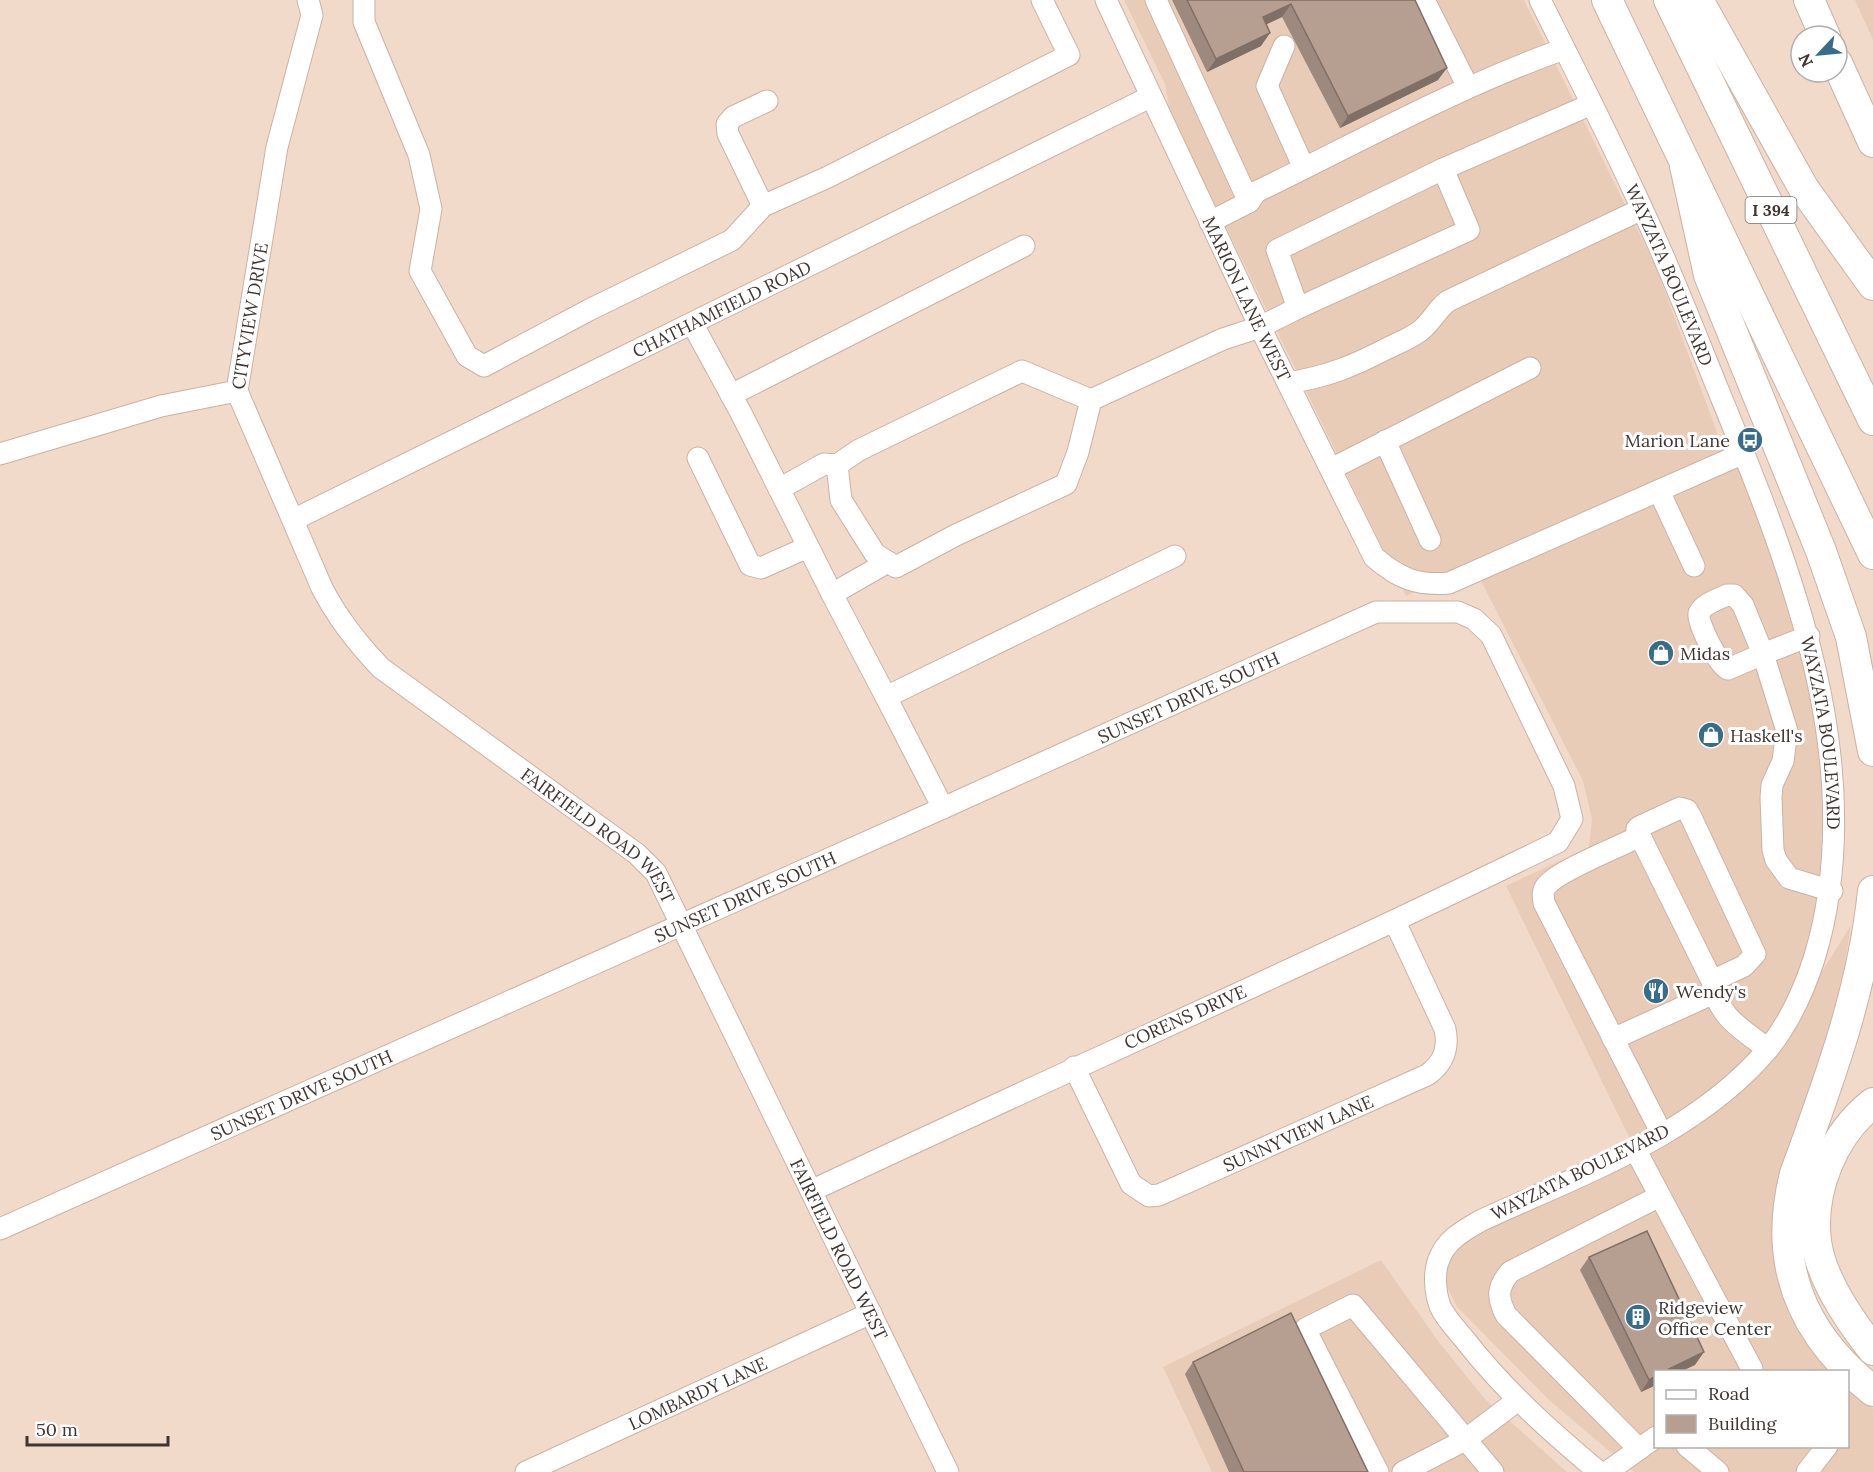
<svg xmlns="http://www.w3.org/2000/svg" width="1873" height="1472" font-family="Lora,serif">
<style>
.built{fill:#e9ccb8}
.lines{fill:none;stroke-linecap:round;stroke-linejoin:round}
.minor-casing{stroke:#c9b2a4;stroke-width:23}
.highway-casing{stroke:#c9b2a4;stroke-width:32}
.minor{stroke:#fff;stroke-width:21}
.highway{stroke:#fff;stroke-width:30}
.wall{fill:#9d897d}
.shaded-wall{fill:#7f6f66}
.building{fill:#b69f91;stroke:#7f6f66;stroke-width:1.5}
.labels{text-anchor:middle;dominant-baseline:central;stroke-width:6;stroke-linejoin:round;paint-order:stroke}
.shield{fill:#fff;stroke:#79726e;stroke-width:1.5}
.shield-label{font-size:16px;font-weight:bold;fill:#3f3530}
.street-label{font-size:18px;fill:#3f3530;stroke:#fff}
.poi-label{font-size:18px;fill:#3f3530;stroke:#fff;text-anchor:start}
</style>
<rect width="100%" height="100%" fill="#f2dacb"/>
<g class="built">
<path d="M1124,0h400l132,267 68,184 -318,145 -236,-484 -5,-28z"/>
<path d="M1855,0h18v40z"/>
<path d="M1744,453l88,299 -24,242 43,-69 -13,83 -52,157 -13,53 4,47 58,106 -179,1v74h192v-62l25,25v63h-239l-85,-72 -92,-93 -12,-24 -5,-25 32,-30 163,-79 -129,-263 83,-39 3,-28 -9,-38 -107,-210z"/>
<path d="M1381,1260l57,81 47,58 82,73h-355l-49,-105z"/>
</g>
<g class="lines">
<g class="minor-casing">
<g id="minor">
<path d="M364,0v22l55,133 12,54 -11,62 47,85 17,10 105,-56 143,-70 31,-34 65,-29 241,-122 -27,-55"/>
<path id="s1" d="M1106,0l154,327 114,230c24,21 43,29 75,26l295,-130"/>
<path d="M1156,0l93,202"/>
<path d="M1424,0l44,87"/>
<path id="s2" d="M1540,0c35,70 71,140 103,211 27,57 50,117 74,176 72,176 156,380 97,572 -10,31 -25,64 -46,90 -72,86 -189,126 -288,172 -15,9 -33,18 -40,36 -7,14 -5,35 0,49 5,12 17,24 25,34 39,50 86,92 134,132"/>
<path d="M1284,46l-17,40 37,82"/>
<path d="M763,206l-35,-72 -1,-10 6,-7 34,-16"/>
<path d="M1210,222l39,-20 7,-10c101,-49 203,-106 308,-143"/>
<path d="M1298,308l171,-78 -26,-61"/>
<path d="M693,325l48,88 91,181"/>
<path d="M1288,383c41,-7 63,-16 100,-35 10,-5 23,-10 32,-17 12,-9 16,-21 28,-30l194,-92"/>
<path id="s3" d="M237,391l85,197c16,31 35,55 59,80l256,186 19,19 292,599"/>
<path id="s4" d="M237,391l40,-244 35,-132 -4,-15"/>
<path d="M731,395l293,-149"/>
<path d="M1091,400l-13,52 -12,32 -110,51 -60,32 -21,-13 -34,-54 -4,-35 22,-15 163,-79 69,29 132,-61 37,-12 38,-19 -21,-58 166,-81 149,-65"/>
<path d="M1385,441l45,99"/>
<path d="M0,454l161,-48 76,-15"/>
<path d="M698,458l52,107 11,3 47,-21"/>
<path d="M1331,469l199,-101"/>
<path d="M779,489l45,-25 13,1"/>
<path d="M1659,491l35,75"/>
<path id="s5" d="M293,520l857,-423"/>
<path d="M888,562l-56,32 54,103 289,-141"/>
<path d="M1727,595h7l9,10 20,49 -35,15c-8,-1 -32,-48 -29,-56 4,-9 20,-14 28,-18z"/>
<path d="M1809,636l-46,18 24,77 -4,30 -11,24 -1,12 2,53 3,10 13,18 43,13"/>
<path d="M886,697l57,111"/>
<path d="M1640,836c-21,11 -80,34 -93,49 -5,6 -4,11 -3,18l118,231"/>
<path d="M1712,981l32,-15 11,-12 -64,-137 -4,-7 -7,-2 -41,19 -2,2 3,7 72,145c6,36 28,47 56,68"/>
<path d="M1613,1039l101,-46"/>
<path id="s6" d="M1074,1067l57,117 18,12 10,-1 268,-120c17,-12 22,-26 18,-46l-50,-107"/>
<path d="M1635,1149l117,220"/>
<path id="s7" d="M0,1229l943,-421 433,-196h82l16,7 17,16 73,151 8,33 -14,23c-247,121 -499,232 -747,349"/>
<path d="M1687,1446l31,26"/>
<path d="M1639,1449l-133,-134c-9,-18 -9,-27 4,-43l148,-75"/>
<path id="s8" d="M526,1472l345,-159"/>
<path d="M1378,1472l-73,-143 48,-24 140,167"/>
<path d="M1403,1472l62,-32 53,-40"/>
<path d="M1607,1472l49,-35"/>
<path d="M1807,1472l20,-26"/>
</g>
</g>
<g class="highway-casing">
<g id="highway">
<path d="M1607,0l266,554"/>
<path d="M1669,0l204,420"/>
<path d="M1698,0l106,189 69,96"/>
<path d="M1809,0l16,36"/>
<path d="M1837,63l36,79"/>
<path d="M1685,166l24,109 112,276 30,86 22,114"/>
<path d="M1873,891c-10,99 -44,190 -78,283 -23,90 6,160 78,217"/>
<path d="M1873,1103c-40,31 -63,87 -57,138 5,38 34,80 57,109"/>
</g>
</g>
<use href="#minor" class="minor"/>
<use href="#highway" class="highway"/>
</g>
<g class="wall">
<path d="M1172,0h243l23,80 -98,48 -58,-111 -16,7 -5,22 -54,26z"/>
<path d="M1589,1257l106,108 -39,6v14l-15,7 -61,-122z"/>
<path d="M1193,1362l175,110h-139l-44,-98z"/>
</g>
<g class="shaded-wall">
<path d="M1291,4l-9,13 -27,13 8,-13z"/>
<path d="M1270,33l-9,13 -54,26 9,-13z"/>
<path d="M1447,68l-9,12 -98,48 8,-12z"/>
<path d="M1704,1352l-9,13 -13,6h-17z"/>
<path d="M1656,1376v9l-15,7 8,-12z"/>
</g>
<g class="building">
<path d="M1187,0h228l32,68 -99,48 -57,-112 -28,13 7,16 -54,26z"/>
<path d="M1647,1231l57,121 -39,19h-9v5l-7,4 -60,-123z"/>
<path d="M1291,1313l77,159h-124l-51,-110z"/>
</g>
<defs>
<g id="bus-disc" transform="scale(1.35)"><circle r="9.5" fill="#386d8a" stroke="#fff"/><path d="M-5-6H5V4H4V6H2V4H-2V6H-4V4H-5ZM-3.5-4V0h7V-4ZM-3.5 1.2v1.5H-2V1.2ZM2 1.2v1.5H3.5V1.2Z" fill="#fff"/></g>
<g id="shop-disc" transform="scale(1.35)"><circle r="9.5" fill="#386d8a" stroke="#fff"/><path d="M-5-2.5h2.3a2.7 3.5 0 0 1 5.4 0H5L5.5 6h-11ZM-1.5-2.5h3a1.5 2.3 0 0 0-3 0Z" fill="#fff"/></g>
<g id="restaurant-disc" transform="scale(1.35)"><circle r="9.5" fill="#386d8a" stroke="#fff"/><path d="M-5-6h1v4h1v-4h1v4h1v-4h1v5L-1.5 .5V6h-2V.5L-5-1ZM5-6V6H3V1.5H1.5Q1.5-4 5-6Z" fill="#fff"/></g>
<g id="building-disc" transform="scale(1.35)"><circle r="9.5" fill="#386d8a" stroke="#fff"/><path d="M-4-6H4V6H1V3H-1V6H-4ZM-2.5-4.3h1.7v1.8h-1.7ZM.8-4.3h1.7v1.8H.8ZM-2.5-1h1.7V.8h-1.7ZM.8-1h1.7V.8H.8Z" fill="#fff"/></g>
</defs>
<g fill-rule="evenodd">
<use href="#bus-disc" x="1750" y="440"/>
<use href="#shop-disc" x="1661" y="653"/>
<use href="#shop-disc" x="1711" y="735"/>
<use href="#restaurant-disc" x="1656" y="991"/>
<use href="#building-disc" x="1638" y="1317"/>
</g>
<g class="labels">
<rect class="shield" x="1745.5" y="197" width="51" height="26" rx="4.5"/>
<g class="shield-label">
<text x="1771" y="210">I 394</text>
</g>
<g class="street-label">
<text stroke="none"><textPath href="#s2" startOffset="304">WAYZATA BOULEVARD</textPath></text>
<text stroke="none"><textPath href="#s1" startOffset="330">MARION LANE WEST</textPath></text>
<text stroke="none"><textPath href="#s5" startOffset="478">CHATHAMFIELD ROAD</textPath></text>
<text stroke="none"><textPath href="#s4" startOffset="76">CITYVIEW DRIVE</textPath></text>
<text stroke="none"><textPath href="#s7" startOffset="1302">SUNSET DRIVE SOUTH</textPath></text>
<text stroke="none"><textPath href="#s2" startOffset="789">WAYZATA BOULEVARD</textPath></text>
<text stroke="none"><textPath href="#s3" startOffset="590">FAIRFIELD ROAD WEST</textPath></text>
<text stroke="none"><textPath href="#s7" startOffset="816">SUNSET DRIVE SOUTH</textPath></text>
<text transform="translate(1185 1017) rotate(-24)">CORENS DRIVE</text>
<text stroke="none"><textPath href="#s7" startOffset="330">SUNSET DRIVE SOUTH</textPath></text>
<text stroke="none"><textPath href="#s6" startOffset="314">SUNNYVIEW LANE</textPath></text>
<text transform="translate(1580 1172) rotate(-26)">WAYZATA BOULEVARD</text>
<text stroke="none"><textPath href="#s3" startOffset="1076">FAIRFIELD ROAD WEST</textPath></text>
<text stroke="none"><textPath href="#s8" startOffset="189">LOMBARDY LANE</textPath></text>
</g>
<g class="poi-label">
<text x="1730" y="440" text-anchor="end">Marion Lane</text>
<text x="1680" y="653">Midas</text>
<text x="1730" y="735">Haskell's</text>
<text x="1676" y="991">Wendy's</text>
<text x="1658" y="1307">Ridgeview<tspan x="1658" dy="21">Office Center</tspan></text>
</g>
</g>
<rect x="1654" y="1370" width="195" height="78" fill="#ffffff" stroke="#b2aeac" stroke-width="1.5"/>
<rect x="1666" y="1390" width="30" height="9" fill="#ffffff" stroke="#b2aeac" stroke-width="1.5"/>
<text x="1708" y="1400" font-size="18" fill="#3f3530">Road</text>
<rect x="1666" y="1415" width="30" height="18" fill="#b69f91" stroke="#b2aeac" stroke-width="1.5"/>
<text x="1708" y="1430" font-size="18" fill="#3f3530">Building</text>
<g transform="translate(1819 54) rotate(244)"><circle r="28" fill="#ffffff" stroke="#b2aeac" stroke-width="1.5"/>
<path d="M0-4.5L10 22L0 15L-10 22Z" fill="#386d8a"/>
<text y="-9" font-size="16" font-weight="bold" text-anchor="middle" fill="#3f3530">N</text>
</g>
<path d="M27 1436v9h141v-9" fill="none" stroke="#3f3530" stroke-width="3"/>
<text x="36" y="1436" font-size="18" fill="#3f3530" stroke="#ffffff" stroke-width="4.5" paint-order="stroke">50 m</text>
</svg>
